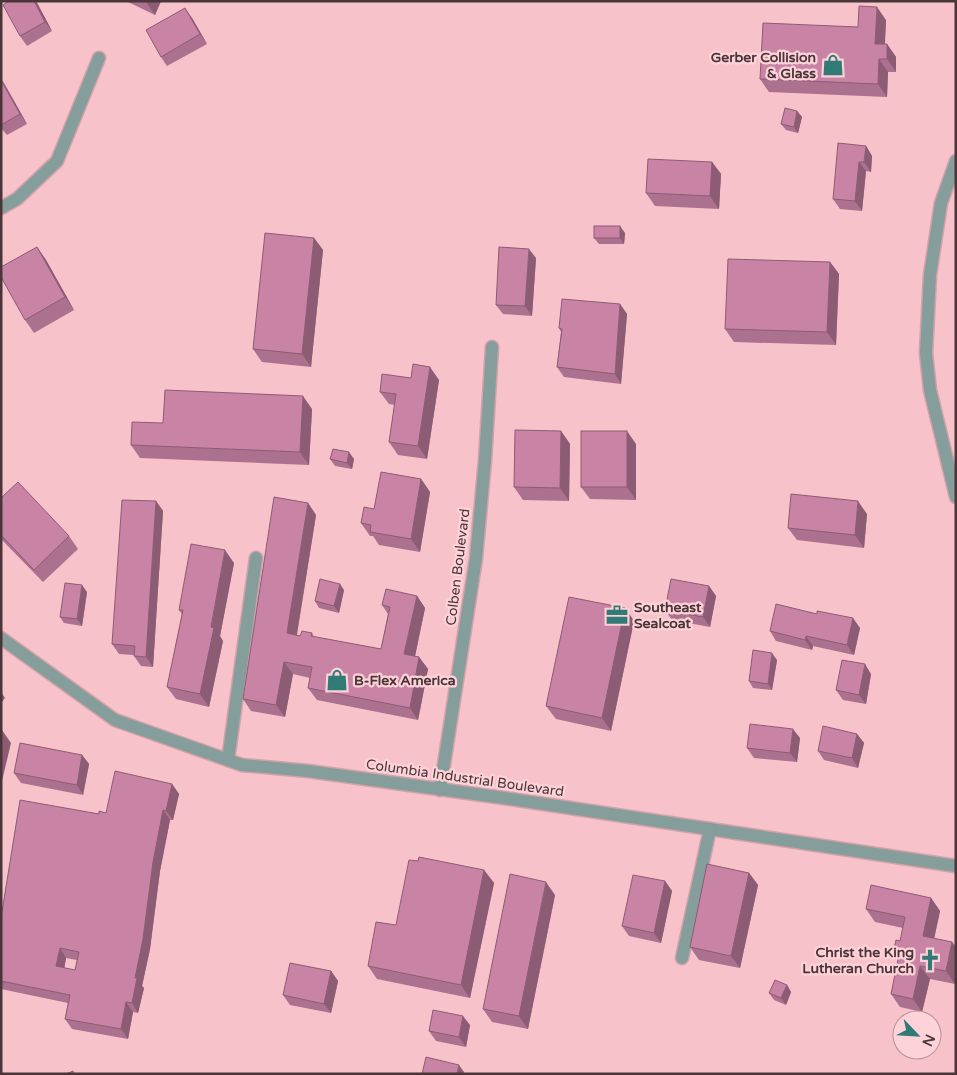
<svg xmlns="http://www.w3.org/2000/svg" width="957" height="1075" font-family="'Varela Round',sans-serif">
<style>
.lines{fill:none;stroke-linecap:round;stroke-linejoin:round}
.minor-casing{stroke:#d1a3a9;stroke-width:15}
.minor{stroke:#859d9b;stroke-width:12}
.wall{fill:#ac718e;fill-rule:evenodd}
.shaded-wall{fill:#8c5c74}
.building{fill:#c883a5;stroke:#8c5c74;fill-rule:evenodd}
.labels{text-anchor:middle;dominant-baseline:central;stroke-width:4.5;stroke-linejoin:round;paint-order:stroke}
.poi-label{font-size:14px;font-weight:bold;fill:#4a3538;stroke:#fdd2d8;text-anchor:end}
.street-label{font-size:14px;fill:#4a3538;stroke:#fdd2d8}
</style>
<rect width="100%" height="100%" fill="#f7c2c9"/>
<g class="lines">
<g class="minor-casing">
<g id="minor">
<path d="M956,161l-15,42 -11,72 -4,78 4,37 26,107"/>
<path d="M1,208l16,-9 40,-38 42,-103"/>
<path d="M1,638l114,82 127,45 66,6 196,27 452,68"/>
<path d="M228,760l28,-202"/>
<path d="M440,790l36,-232 9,-98 7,-113"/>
<path d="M682,958l28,-129"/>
</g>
</g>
<use href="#minor" class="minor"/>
</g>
<g class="wall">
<path d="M36,1l16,30 -25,15 -7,-10z"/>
<path d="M126,1h35l-6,14z"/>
<path d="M192,18l15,26 -40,22 -6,-9z"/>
<path d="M886,20l-1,24h2l9,13v15h-8l-1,25 -118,-5 -9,-13 98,-52z"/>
<path d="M1,79l26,45 -20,11 -6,-7z"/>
<path d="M797,111l5,6 -4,16 -12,-3 -5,-6z"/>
<path d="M866,146l6,10 -1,16 -5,-1 -4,40 -22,-2 -7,-10z"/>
<path d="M712,162l9,12 -2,35 -64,-3 -9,-13z"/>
<path d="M625,233l-1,11h-25l-5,-6z"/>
<path d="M314,238l9,12 -12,117 -49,-5 -9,-13z"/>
<path d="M37,247l9,13 28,50 -40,23 -9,-13z"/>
<path d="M536,258l-4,58 -29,-2 -7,-9z"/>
<path d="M830,262l9,12 -3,71 -102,-3 -9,-13z"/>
<path d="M620,304l7,10 -6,70 -57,-7 -7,-10 4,-35 -2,-4z"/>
<path d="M411,378l28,2 -12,79 -29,-4 -9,-13 6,-37 -6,-1 -9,-12z"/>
<path d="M312,409l-3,56 -169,-7 -9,-13 32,-22z"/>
<path d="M561,431l9,13 -1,57 -46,-1 -9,-13z"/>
<path d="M636,444v56l-46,-1 -9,-12z"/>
<path d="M330,459h24l-2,10 -17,-3z"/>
<path d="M421,479l9,13 -10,60 -41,-7 -6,-9h-3l-9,-13 13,-14z"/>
<path d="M1,498l68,38 9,13 -35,33 -42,-43z"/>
<path d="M156,501l7,10 -10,156 -12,-1 -7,-10v-1l-15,-1 -7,-10z"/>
<path d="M308,503l8,12 -19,120 3,1 12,-3 2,4 67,12 7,-35 -6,-9 35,-9 8,12 -10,48 4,1 9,12 -10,51 -101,-20 -9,-12 2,-10 -17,-4 -8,43 -34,-6 -8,-12z"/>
<path d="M867,514l-3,34 -67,-8 -9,-12z"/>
<path d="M234,563l-14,73 3,5 -14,66 -33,-8 -9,-12 15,-73 -3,-4z"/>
<path d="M709,586l7,10 -6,31 -38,-7 -7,-10z"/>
<path d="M344,590l-5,23 -20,-5 -4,-7z"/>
<path d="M87,592l-5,34 -18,-3 -4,-6z"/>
<path d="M625,608l9,13 -23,110 -55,-12 -10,-13z"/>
<path d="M817,614l43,14 -6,27 -41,-9 -1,4 -36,-9 -6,-10z"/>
<path d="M777,660l-5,30 -19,-2 -4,-7z"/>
<path d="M871,674l-5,30 -23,-4 -7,-10z"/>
<path d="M857,734l7,9 -6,25 -34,-8 -6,-9z"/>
<path d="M800,738l-3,24 -43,-4 -7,-10z"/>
<path d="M82,755l7,9 -6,31 -62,-12 -7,-10z"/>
<path d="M172,784l7,10 -6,26h-3l-10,51 -10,78 -8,37 2,2 -6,25 -5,-1 -5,27 -56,-10 -7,-10 3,-16 -67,-14v-71l98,-104 7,-1zM66,958l11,2 -2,10 -11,-2z"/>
<path d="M418,861l66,9 10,13 -24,115 -93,-19 -9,-13 28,-41z"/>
<path d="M749,873l9,12 -18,83 -41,-8 -9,-13z"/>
<path d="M665,881l7,10 -11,52 -32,-7 -7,-10z"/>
<path d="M555,895l-27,134 -36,-7 -9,-13z"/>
<path d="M931,898l9,13 -6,27 22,9v34l-1,3 -25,-5 -8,33 -22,-5 -9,-13 7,-34 -5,-7 7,-12 3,-13 -28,-6 -9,-13z"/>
<path d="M331,971l7,10 -7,32 -41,-8 -7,-10z"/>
<path d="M787,985l4,7 -5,13 -12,-5 -5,-7z"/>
<path d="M470,1025l-4,22 -30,-6 -7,-10z"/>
</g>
<g class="shaded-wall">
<path d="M34,1h2l16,30 -7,-9z"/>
<path d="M146,1h15l-6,14 -9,-13z"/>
<path d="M877,7l9,13 -2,37 -9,-13z"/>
<path d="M185,8l7,10 15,26 -7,-10z"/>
<path d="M887,44l9,13v15l-9,-13z"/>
<path d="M879,59l9,13 -1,25 -9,-13z"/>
<path d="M1,79l3,4 23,41 -7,-10z"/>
<path d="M797,111l5,6 -4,16 -4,-6z"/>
<path d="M866,146l6,10 -1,16 -7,-10z"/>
<path d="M712,162l9,12 -2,35 -9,-13z"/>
<path d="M859,162l7,9 -4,40 -7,-10z"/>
<path d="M620,226l5,7 -1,11 -4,-6z"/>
<path d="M314,238l9,12 -12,117 -9,-13z"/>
<path d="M37,247l9,13 28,50 -9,-13z"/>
<path d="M529,249l7,9 -4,58 -7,-10z"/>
<path d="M830,262l9,12 -3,71 -9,-13z"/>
<path d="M620,304l7,10 -6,70 -6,-10z"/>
<path d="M430,367l9,13 -12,79 -9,-13z"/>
<path d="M303,396l9,13 -3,56 -9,-13z"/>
<path d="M561,431l9,13 -1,57 -9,-13z"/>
<path d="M627,431l9,13v56l-9,-13z"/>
<path d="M349,452l5,7 -2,10 -5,-6z"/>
<path d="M421,479l9,13 -10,60 -9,-13z"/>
<path d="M156,501l7,10 -10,156 -7,-10z"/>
<path d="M858,501l9,13 -3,34 -9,-13z"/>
<path d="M308,503l8,12 -21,130 -8,-12z"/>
<path d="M225,550l9,13 -14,73 3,5 -14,66 -9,-13z"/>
<path d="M340,584l4,6 -5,23 -5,-7z"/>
<path d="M82,585l5,7 -5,34 -5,-7z"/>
<path d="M709,586l7,10 -6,31 -7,-10z"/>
<path d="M417,596l8,12 -12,58 -9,-12z"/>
<path d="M625,608l9,13 -23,110 -9,-13z"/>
<path d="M853,618l7,10 -6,27 -7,-10z"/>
<path d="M806,636l7,10 -1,4 -7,-10z"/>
<path d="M772,653l5,7 -5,30 -4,-6z"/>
<path d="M419,657l9,12 -10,51 -8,-12z"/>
<path d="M284,662l9,12 -8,43 -9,-12z"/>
<path d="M865,664l6,10 -5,30 -7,-9z"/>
<path d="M1,692l4,6 -4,5z"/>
<path d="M793,729l7,9 -3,24 -7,-9z"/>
<path d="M2,730l9,13 -10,42v-52z"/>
<path d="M857,734l7,9 -6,25 -6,-10z"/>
<path d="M82,755l7,9 -6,31 -6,-10z"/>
<path d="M172,784l7,10 -6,26 -7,-9z"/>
<path d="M163,810l7,10 -10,51 -10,78 -8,37 2,2 -6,25 -6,-10 3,-25 18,-116z"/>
<path d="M484,870l10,13 -24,115 -9,-13z"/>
<path d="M749,873l9,12 -18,83 -9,-12z"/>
<path d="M665,881l7,10 -11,52 -7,-10z"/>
<path d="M546,882l9,13 -27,134 -9,-13z"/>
<path d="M931,898l9,13 -8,38 -9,-13z"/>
<path d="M952,942l4,5v34l-1,3 -9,-13z"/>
<path d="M60,948l6,10 -3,18 -7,-10z"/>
<path d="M920,966l10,13 -8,33 -9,-13z"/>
<path d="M331,971l7,10 -7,32 -7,-9z"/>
<path d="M787,985l4,7 -5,13 -5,-7z"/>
<path d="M126,1002l7,10 -5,27 -7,-10z"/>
<path d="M463,1016l7,9 -4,22 -7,-10z"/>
<path d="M459,1065l5,7 -1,2h-6z"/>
</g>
<g class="building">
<path d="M9,1h25l11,21 -25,14 -17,-31z"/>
<path d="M859,6l18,1 -2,37h12v15h-8l-1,25 -118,-5 3,-56 95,4z"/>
<path d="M185,8l15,26 -39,23 -15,-27z"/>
<path d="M1,80l19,34 -19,11z"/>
<path d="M785,108l12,3 -3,16 -13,-3z"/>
<path d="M838,143l28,3 -2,16h-5l-4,39 -22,-2z"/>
<path d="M648,159l64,3 -2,34 -64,-3z"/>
<rect x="594" y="226" width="26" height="12"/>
<path d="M265,233l49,5 -12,116 -49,-5z"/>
<path d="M37,247l28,50 -40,23 -24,-43v-10z"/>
<path d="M499,247l30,2 -4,57 -29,-1z"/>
<path d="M728,259l102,3 -3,70 -102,-3z"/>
<path d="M562,299l58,5 -5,70 -58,-7 5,-38 -3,-1z"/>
<path d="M413,364l17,3 -12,79 -29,-4 7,-48 -16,-2 2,-18 29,4z"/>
<path d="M165,390l138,6 -3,56 -169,-7 1,-23 31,1z"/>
<path d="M515,430l46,1 -1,57 -46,-1z"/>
<rect x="581" y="431" width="46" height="56"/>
<path d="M333,449l16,3 -2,11 -17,-4z"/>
<path d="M381,472l40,7 -10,60 -41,-7 1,-7 -10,-2 3,-16 10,2z"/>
<path d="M18,482l51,54 -35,34 -33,-35v-37z"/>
<path d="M791,494l67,7 -3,34 -67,-7z"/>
<path d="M274,497l34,6 -21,130 13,3 2,-5 10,2 -1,3 70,13 9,-42 -8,-2 4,-16 31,7 -13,58 15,3 -9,51 -102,-20 4,-21 -28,-5 -8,43 -33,-6z"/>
<path d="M122,500l34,1 -10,156 -12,-1 1,-10 -23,-2z"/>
<path d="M191,544l34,6 -14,77 3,1 -14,66 -33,-7 16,-77h-4z"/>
<path d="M320,579l20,5 -6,22 -19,-5z"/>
<path d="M671,579l38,7 -6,31 -38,-7z"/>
<path d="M65,583l17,2 -5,34 -17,-2z"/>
<path d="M569,597l56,11 -23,110 -56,-12z"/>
<path d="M776,604l41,10v-3l36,7 -6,27 -41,-9 -1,4 -35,-9z"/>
<path d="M753,650l19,3 -4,31 -19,-3z"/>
<path d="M842,660l23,4 -6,31 -23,-5z"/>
<path d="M750,724l43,5 -3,24 -43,-5z"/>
<path d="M823,726l34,8 -5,24 -34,-7z"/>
<path d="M20,743l62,12 -5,30 -63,-12z"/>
<path d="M115,771l57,13 -6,27 -3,-1 -10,52 -10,77 -8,39h2l-5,25 -6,-1 -5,27 -56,-10 5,-24 -69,-14v-63l19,-118 79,14v-3l7,2zM60,948l19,4 -4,18 -19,-4z"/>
<path d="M419,857l65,13 -23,115 -93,-19 8,-44 20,3 13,-65 9,1z"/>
<path d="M707,864l42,9 -18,83 -41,-9z"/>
<path d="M510,874l36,8 -27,134 -36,-7z"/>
<path d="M633,875l32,6 -11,52 -32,-7z"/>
<path d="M871,885l60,13 -8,38 29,6 -6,29 -26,-5 -7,33 -22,-5 8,-39 -6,-2 3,-13 4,1 5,-24 -39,-8z"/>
<path d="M290,963l41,8 -7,33 -41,-9z"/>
<path d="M775,980l12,5 -6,13 -12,-5z"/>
<path d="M433,1010l30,6 -4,21 -30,-6z"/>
<path d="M426,1057l33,8 -2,9h-35z"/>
<path d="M73,1071l1,3h-8z"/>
</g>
<defs>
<g id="shop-bare" transform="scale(1.725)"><path d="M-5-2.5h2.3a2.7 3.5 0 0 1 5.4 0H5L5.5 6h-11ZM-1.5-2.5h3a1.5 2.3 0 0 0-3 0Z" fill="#317a75" stroke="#fdd2d8" stroke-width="2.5" paint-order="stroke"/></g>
<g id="office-bare" transform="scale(1.725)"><path d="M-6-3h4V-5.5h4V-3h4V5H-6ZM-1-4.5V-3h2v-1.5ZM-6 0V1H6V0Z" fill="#317a75" stroke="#fdd2d8" stroke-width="2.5" paint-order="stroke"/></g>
<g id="church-bare" transform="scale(1.725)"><path d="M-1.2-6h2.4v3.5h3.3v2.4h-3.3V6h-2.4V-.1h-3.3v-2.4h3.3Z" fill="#317a75" stroke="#fdd2d8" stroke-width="2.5" paint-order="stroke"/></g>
</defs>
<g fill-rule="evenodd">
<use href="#shop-bare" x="833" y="65"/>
<use href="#office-bare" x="617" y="615"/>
<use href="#shop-bare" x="337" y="680"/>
<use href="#church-bare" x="930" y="960"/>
</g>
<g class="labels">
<g class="poi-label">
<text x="816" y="57">Gerber Collision<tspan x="816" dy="16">&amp; Glass</tspan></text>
<text x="634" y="607" text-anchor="start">Southeast<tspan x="634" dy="16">Sealcoat</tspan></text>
<text x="354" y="680" text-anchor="start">B-Flex America</text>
<text x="914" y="952">Christ the King<tspan x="914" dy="16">Lutheran Church</tspan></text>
</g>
<g class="street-label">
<text transform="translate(458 567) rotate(-83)">Colben Boulevard</text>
<text transform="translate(465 778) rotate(8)">Columbia Industrial Boulevard</text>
</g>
</g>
<rect width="957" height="1075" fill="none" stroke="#4a3538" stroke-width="5"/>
<g transform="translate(917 1035) rotate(115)"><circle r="24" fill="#fdd2d8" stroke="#b59398"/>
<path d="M0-4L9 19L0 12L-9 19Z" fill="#317a75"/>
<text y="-8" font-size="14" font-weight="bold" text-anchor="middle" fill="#4a3538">N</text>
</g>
</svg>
